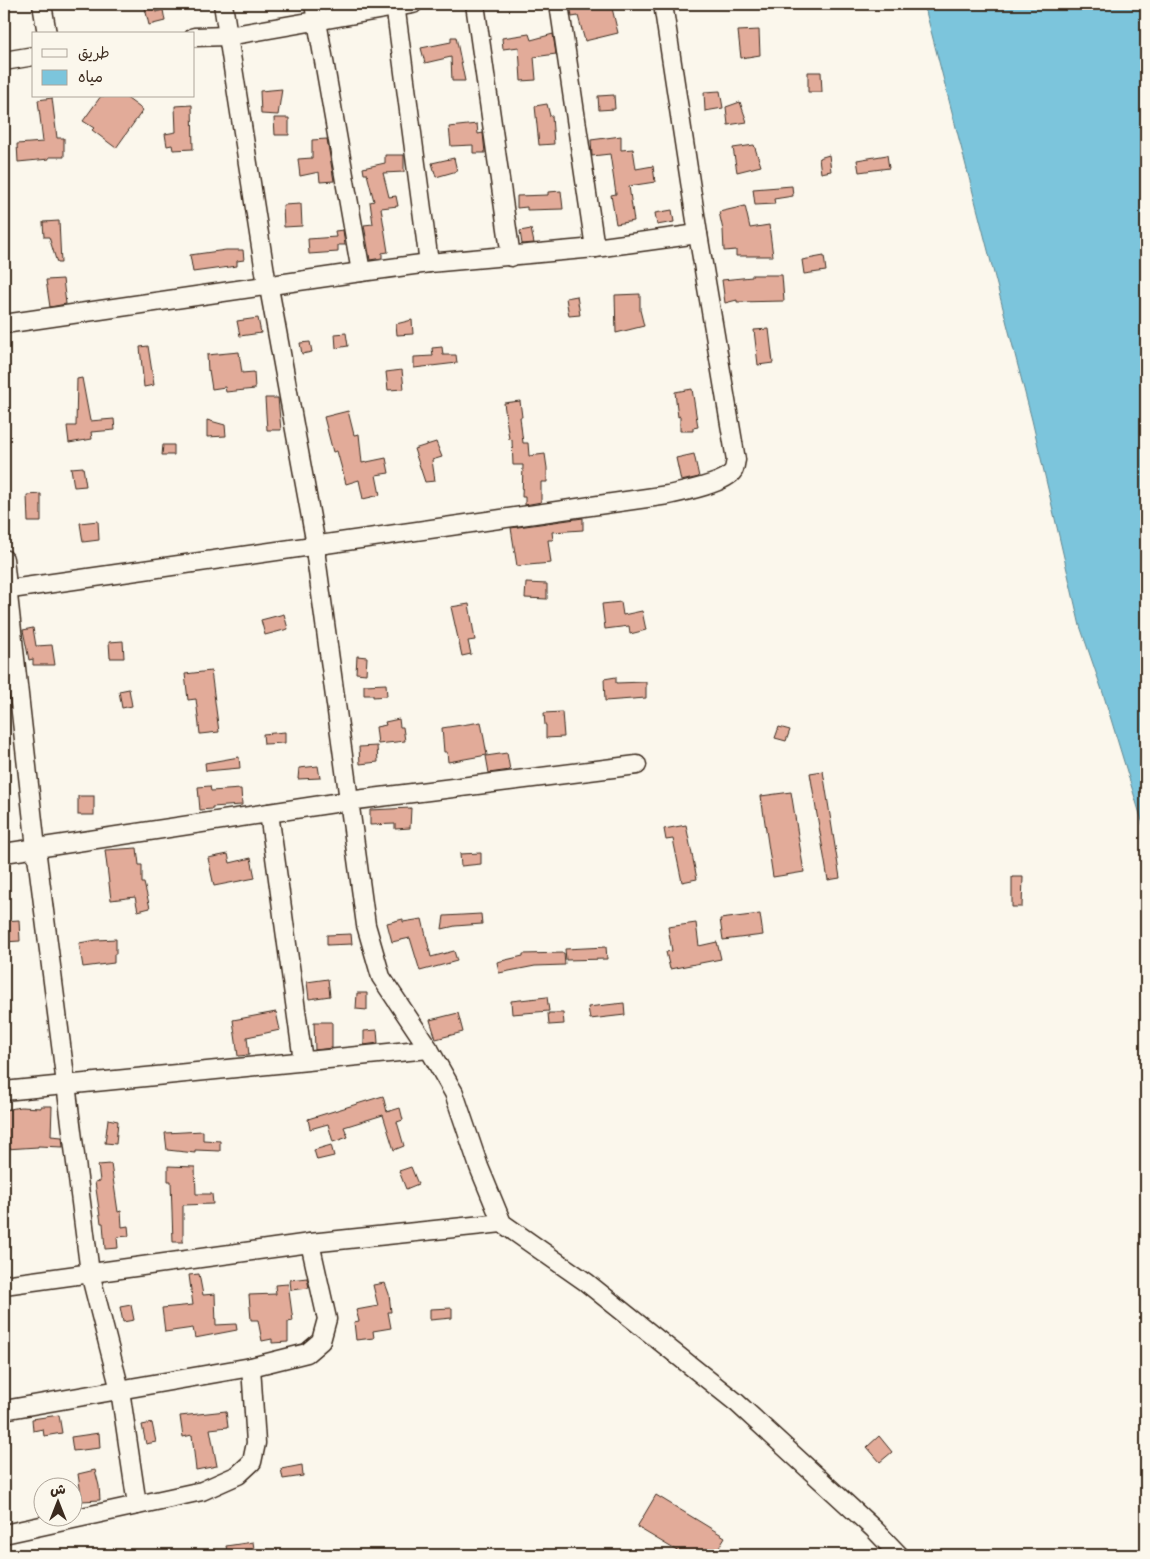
<svg xmlns="http://www.w3.org/2000/svg" width="1150" height="1559" font-family="'Playpen Sans','Playpen Sans Arabic',sans-serif">
<style>
.water{fill:#7cc5dc;stroke:#628790}
.building{fill:#e2ab99;stroke:#3b2a1e}
.lines{fill:none;stroke-linecap:round;stroke-linejoin:round}
.minor-casing{stroke:#3b2a1e;stroke-width:21}
.minor{stroke:#fbf7ec;stroke-width:18}
</style>
<rect width="100%" height="100%" fill="#fbf7ec"/>
<filter id="ink" filterUnits="userSpaceOnUse"><feTurbulence type="fractalNoise" baseFrequency=".02" numOctaves="2"/><feDisplacementMap in="SourceGraphic" scale="10" xChannelSelector="R" yChannelSelector="G"/><feConvolveMatrix kernelMatrix="1 2 1 2 8 2 1 2 1" color-interpolation-filters="sRGB"/></filter>
<g filter="url(#ink)">
<path class="water" d="M924,4h222v830l-43,-141 -23,-67 -48,-206z"/>
<g class="building">
<path d="M144,4h10l2,8 7,-2 2,11 -16,4z"/>
<path d="M570,4h41l7,29 -33,8 -7,-25 -6,1z"/>
<path d="M759,30l1,25 -19,3 -3,-27z"/>
<path d="M529,34l2,6 22,-6 3,20 -22,3 2,23 -15,1 -2,-34 -16,2 -1,-11z"/>
<path d="M451,37h5l9,44h-13l-1,-24 -26,6 -4,-15 30,-6z"/>
<path d="M808,72h13l1,20h-14z"/>
<path d="M282,89l-4,26 -17,-1 -1,-23z"/>
<path d="M720,91l3,17 -18,3 -1,-19z"/>
<path d="M614,95l1,14 -16,1 -1,-14z"/>
<path d="M101,96h23l19,14 -27,38 -24,-18 2,-2 -11,-7z"/>
<path d="M52,98l5,40h7v19h-15v2l-31,3 -1,-18 26,-2 -5,-42z"/>
<path d="M740,102l7,20 -19,3 -2,-18z"/>
<path d="M547,104l3,12h2l2,28 -15,1 -4,-39z"/>
<path d="M192,105l1,44 -20,1 -1,-5 -5,1 -2,-12 11,-2 -1,-26z"/>
<path d="M274,118h15v17h-14z"/>
<path d="M477,124l1,10 5,-1 2,20h-12v-8l-22,1 -2,-19z"/>
<path d="M621,136v14l12,-1 3,20 17,-3 2,16 -26,4 5,35 -18,3 -5,-29 5,-1 -6,-40 -18,2 -1,-16z"/>
<path d="M327,139l7,42 -14,1 -1,-10 -19,4 -2,-17 14,-1v-18z"/>
<path d="M754,145l7,21 -24,6 -4,-24z"/>
<path d="M385,155h19v17l-21,1 6,24 7,-1 2,10 -17,2 7,44 -6,1v5l-12,2 -6,-35 9,-1 -3,-22 4,-1 -7,-27h-3l-1,-6 22,-5z"/>
<path d="M829,155l2,16 -10,2 -2,-15z"/>
<path d="M887,155l2,13 -30,4 -2,-12z"/>
<path d="M454,158l3,13 -21,6 -4,-14z"/>
<path d="M792,186l1,10 -19,3 1,5 -20,1 -2,-16z"/>
<path d="M561,191l2,18 -36,1v-3l-10,1v-12l31,-1v-3z"/>
<path d="M301,204l1,22 -18,1 -1,-22z"/>
<path d="M745,206l5,22 19,-3 4,31h-37v-6l-12,1 -1,-21 -4,-18z"/>
<path d="M672,210l2,12 -17,3 -2,-12z"/>
<path d="M59,221l2,42h-4l-8,-26h-5l-1,-15z"/>
<path d="M531,229l3,14 -12,1 -2,-13z"/>
<path d="M343,230l2,15h-7v7l-29,2 -1,-15 28,-2 -1,-6z"/>
<path d="M226,250h17l1,10 -7,1v5l-44,6 -3,-17z"/>
<path d="M824,256l2,15 -22,3 -2,-14z"/>
<path d="M752,275h30l2,26 -47,1v-2l-12,3 -3,-23 30,-3z"/>
<path d="M63,279l3,25 -16,3 -4,-27z"/>
<path d="M640,294v16l4,16 -28,7 -1,-38z"/>
<path d="M577,296l3,19 -11,1 -3,-18z"/>
<path d="M258,318l3,15 -21,3 -3,-15z"/>
<path d="M412,320l1,14 -16,1 -1,-11z"/>
<path d="M769,329l4,34 -15,2 -4,-35z"/>
<path d="M346,333l2,13 -12,2 -1,-14z"/>
<path d="M310,342l2,10 -10,2 -2,-11z"/>
<path d="M148,346l6,39 -10,2 -4,-40z"/>
<path d="M442,347l1,8h13l1,8 -43,5v-11l19,-1 -1,-8z"/>
<path d="M239,352l3,21 12,-1 1,17 -29,3 -1,-5 -13,2 -3,-19 -1,1 -1,-16z"/>
<path d="M402,370l2,19 -16,1 -2,-18z"/>
<path d="M82,378l8,43 24,-2 1,11 -24,2 1,7 -23,4 -2,-17h9l1,-47z"/>
<path d="M692,389l6,38 -5,1v3h-13v-15l-2,1 -3,-25z"/>
<path d="M265,398h13l3,32h-14z"/>
<path d="M520,401l2,16h-2l3,26h5l1,13 16,-2 2,14v14h-6v20l-16,3v-8h-3l1,-32h-10l-1,-25 -3,-1 -5,-36z"/>
<path d="M348,411l6,24 5,-1 3,29 24,-5 3,15 -13,2 4,20 -17,4 -4,-19 -13,4 -9,-33 -4,1 -9,-35z"/>
<path d="M207,420l18,5 1,11 -19,1z"/>
<path d="M436,442l6,15 -10,3 3,21 -10,1 -11,-33z"/>
<path d="M163,445h11v10h-12z"/>
<path d="M694,454l5,23 -18,4 -5,-23z"/>
<path d="M83,467l3,19 -12,1 -3,-19z"/>
<path d="M41,494v28h-13l-1,-27z"/>
<path d="M583,518v12l-31,2 1,8h-5l3,23 -34,3 -6,-38z"/>
<path d="M98,521l1,19 -16,2 -3,-19z"/>
<path d="M526,583l21,1v15l-22,-1z"/>
<path d="M621,602l2,13 19,-4 4,19 -16,4 -1,-8 -24,3 -3,-25z"/>
<path d="M469,604l6,36 -7,1 3,13 -9,2 -11,-49z"/>
<path d="M284,614l4,15 -23,6 -4,-15z"/>
<path d="M33,628l3,18 16,-1 3,20h-22v-6l-4,1 -6,-30z"/>
<path d="M123,641l1,17h-14l-1,-16z"/>
<path d="M357,656l10,1 -1,17 -10,-1z"/>
<path d="M211,671l8,61 -19,2 -4,-35 -8,1 -3,-26z"/>
<path d="M616,677v6l30,-1v16l-41,3 -1,-22z"/>
<path d="M386,684l1,12 -14,1v-2h-9v-10z"/>
<path d="M129,689l3,17 -10,2 -3,-17z"/>
<path d="M562,712l2,25 -18,1v-13h-1l-1,-12z"/>
<path d="M399,719l1,8h3l2,14 -27,3 -2,-17 10,-2 -1,-3z"/>
<path d="M481,722l6,33 -39,7 -1,-10h-3l-2,-24z"/>
<path d="M779,727l11,3 -4,11 -11,-3z"/>
<path d="M285,732v11l-21,1 -1,-10z"/>
<path d="M377,746l1,16 -18,2 -1,-17z"/>
<path d="M507,753l3,17 -21,3 -3,-17z"/>
<path d="M239,757l1,11 -34,3 -1,-8z"/>
<path d="M318,766l2,12 -22,1 1,-11z"/>
<path d="M823,771l17,107 -12,2 -18,-107z"/>
<path d="M210,786l1,5 30,-2 1,16 -30,2v2l-12,1 -2,-23z"/>
<path d="M791,792l13,80 -31,5 -12,-81z"/>
<rect x="78" y="796" width="16" height="19"/>
<path d="M411,808l-1,20 -15,1v-5l-25,1v-15z"/>
<path d="M686,825l11,54 -15,3 -9,-43 -7,1 -2,-11z"/>
<path d="M137,848l2,17h3v18h2l6,25 -12,3 -3,-14 -24,3 -6,-50z"/>
<path d="M481,853v11l-20,2 -1,-12z"/>
<path d="M228,854l2,9 21,-5 4,20 -41,8 -6,-28z"/>
<path d="M1012,877h11l-1,30h-10z"/>
<path d="M481,914l1,10 -27,2 -13,3 2,-13z"/>
<path d="M760,914l3,21 -40,5 -3,-21z"/>
<path d="M403,919v3l19,-3 9,38 23,-6 3,10 -37,10 -10,-33 -18,4 -5,-19z"/>
<path d="M19,920l1,21 -16,1v-21z"/>
<path d="M696,923l3,23 18,-4 4,17 -51,10 -4,-17 6,-1 -4,-24z"/>
<path d="M351,934l1,10 -25,1v-10z"/>
<path d="M116,939v15h-2v9l-31,4 -4,-24 18,-3z"/>
<path d="M606,947l1,12 -41,1 -1,-11z"/>
<path d="M564,953l1,12 -30,1 -36,7 -2,-11 26,-6v-2z"/>
<path d="M328,979l2,17 -21,3 -2,-17z"/>
<path d="M357,993h10v17l-11,-1z"/>
<path d="M547,997l2,14 -37,3 -1,-13z"/>
<path d="M624,1003l1,12 -35,4 -2,-12z"/>
<path d="M276,1012l4,18 -33,7 2,18 -11,1 -5,-36z"/>
<path d="M458,1013l5,19 -27,7 -6,-19z"/>
<path d="M548,1013h15l1,11 -15,1z"/>
<path d="M314,1022h18v26l-17,2z"/>
<path d="M377,1030l1,13 -14,2v-14z"/>
<path d="M383,1096l4,16 13,-4 3,12 -6,2 7,24 -10,4 -11,-35 -39,12 4,10 -15,5 -5,-18 -18,5 -2,-10z"/>
<path d="M41,1106h11l-1,30 11,1 1,10 -25,-1v1l-32,2 -2,-39 17,-3 20,1z"/>
<path d="M108,1119l10,2 -2,23 -11,-1z"/>
<path d="M203,1131v9l17,1v10l-25,-1v3l-28,-3 -2,-17z"/>
<path d="M331,1145l3,11 -17,4 -3,-10z"/>
<path d="M111,1164l7,48 3,-1 1,16 6,-1 1,10 -12,1 1,11 -13,1 -2,-26h-2l-6,-41 5,-1 -2,-16z"/>
<path d="M168,1166l27,1 1,27h16l1,10 -30,1v37h-10l-2,-61h-3z"/>
<path d="M411,1167l7,17 -12,5 -7,-18z"/>
<path d="M199,1274l4,21 12,-1 1,31 20,-1 1,6 -42,8 -2,-10 -28,4 -3,-24 31,-3 -4,-30z"/>
<path d="M307,1278l2,10 -18,2 -1,-10z"/>
<path d="M385,1283l4,11 2,18h-3l3,16 -18,3 1,7 -18,2 -2,-18 5,-1 -3,-11 22,-4 -5,-21z"/>
<path d="M288,1284l5,37 -5,1v20l-16,1v-4l-10,2 -4,-21h-7l-2,-25 27,-1 -1,-9z"/>
<path d="M131,1305l3,15 -11,2 -3,-15z"/>
<path d="M452,1308v10l-22,2v-11z"/>
<path d="M226,1411l2,16 -18,2 7,37 -21,4 -4,-35 -9,2 -3,-21z"/>
<path d="M59,1415l3,18 -18,3 -1,-7 -10,2 -1,-12z"/>
<path d="M152,1423l4,19 -10,2 -4,-19z"/>
<path d="M99,1433l1,15 -27,3 -2,-14z"/>
<path d="M879,1436l13,16 -12,10 -13,-15z"/>
<path d="M302,1465l1,11 -20,3 -2,-10z"/>
<path d="M95,1470l4,16 1,14 -18,1 -4,-27z"/>
<path d="M656,1495l69,42 -11,18h-30l-47,-28z"/>
<path d="M253,1542l2,13h-27l-2,-9z"/>
</g>
<g class="lines">
<g class="minor-casing">
<g id="minor">
<path d="M42,4l5,30"/>
<path d="M223,4l44,281 3,8 46,252v12l50,368 15,52 48,72 25,44 25,74 23,56 84,59 151,121 137,126 25,26"/>
<path d="M314,4l47,268"/>
<path d="M395,4l34,259"/>
<path d="M475,4l36,253"/>
<path d="M559,4l36,244"/>
<path d="M194,37l34,-1 185,-32"/>
<path d="M4,61l30,-5"/>
<path d="M4,324l357,-52 68,-9 166,-15 103,-14"/>
<path d="M4,559l32,289 54,425 30,117 17,115"/>
<path d="M4,590l664,-95c14,-3 58,-12 65,-24 2,-3 2,-8 3,-11l-38,-226 -35,-230"/>
<path d="M269,813l34,248"/>
<path d="M4,853l344,-52 289,-36"/>
<path d="M4,1091l425,-42"/>
<path d="M4,1285l306,-42 192,-20"/>
<path d="M4,1410l247,-43 56,-14 14,-12 6,-22 -17,-76"/>
<path d="M4,1534l198,-43 36,-16 14,-13 4,-19 -5,-76"/>
</g>
</g>
<use href="#minor" class="minor"/>
</g>
</g>
<rect width="1150" height="1559" fill="none" stroke="#fbf7ec" stroke-width="20"/>
<rect x="10" y="10" width="1130" height="1539" fill="none" stroke="#3b2a1e" stroke-width="2" filter="url(#ink)"/>
<rect x="32" y="32" width="162" height="65" fill="#fbf7ec" stroke="#aea59a"/>
<rect x="42" y="49" width="25" height="8" fill="#fbf7ec" stroke="#aea59a"/>
<text x="78" y="58" font-size="15" fill="#3b2a1e">طريق</text>
<rect x="42" y="70" width="25" height="15" fill="#7cc5dc" stroke="#aea59a"/>
<text x="78" y="82" font-size="15" fill="#3b2a1e">مياه</text>
<g transform="translate(58 1502)"><circle r="24" fill="#fbf7ec" stroke="#aea59a"/>
<path d="M0-4L9 19L0 12L-9 19Z" fill="#3b2a1e"/>
<text y="-8" font-size="14" font-weight="bold" text-anchor="middle" fill="#3b2a1e">ش</text>
</g>
</svg>
